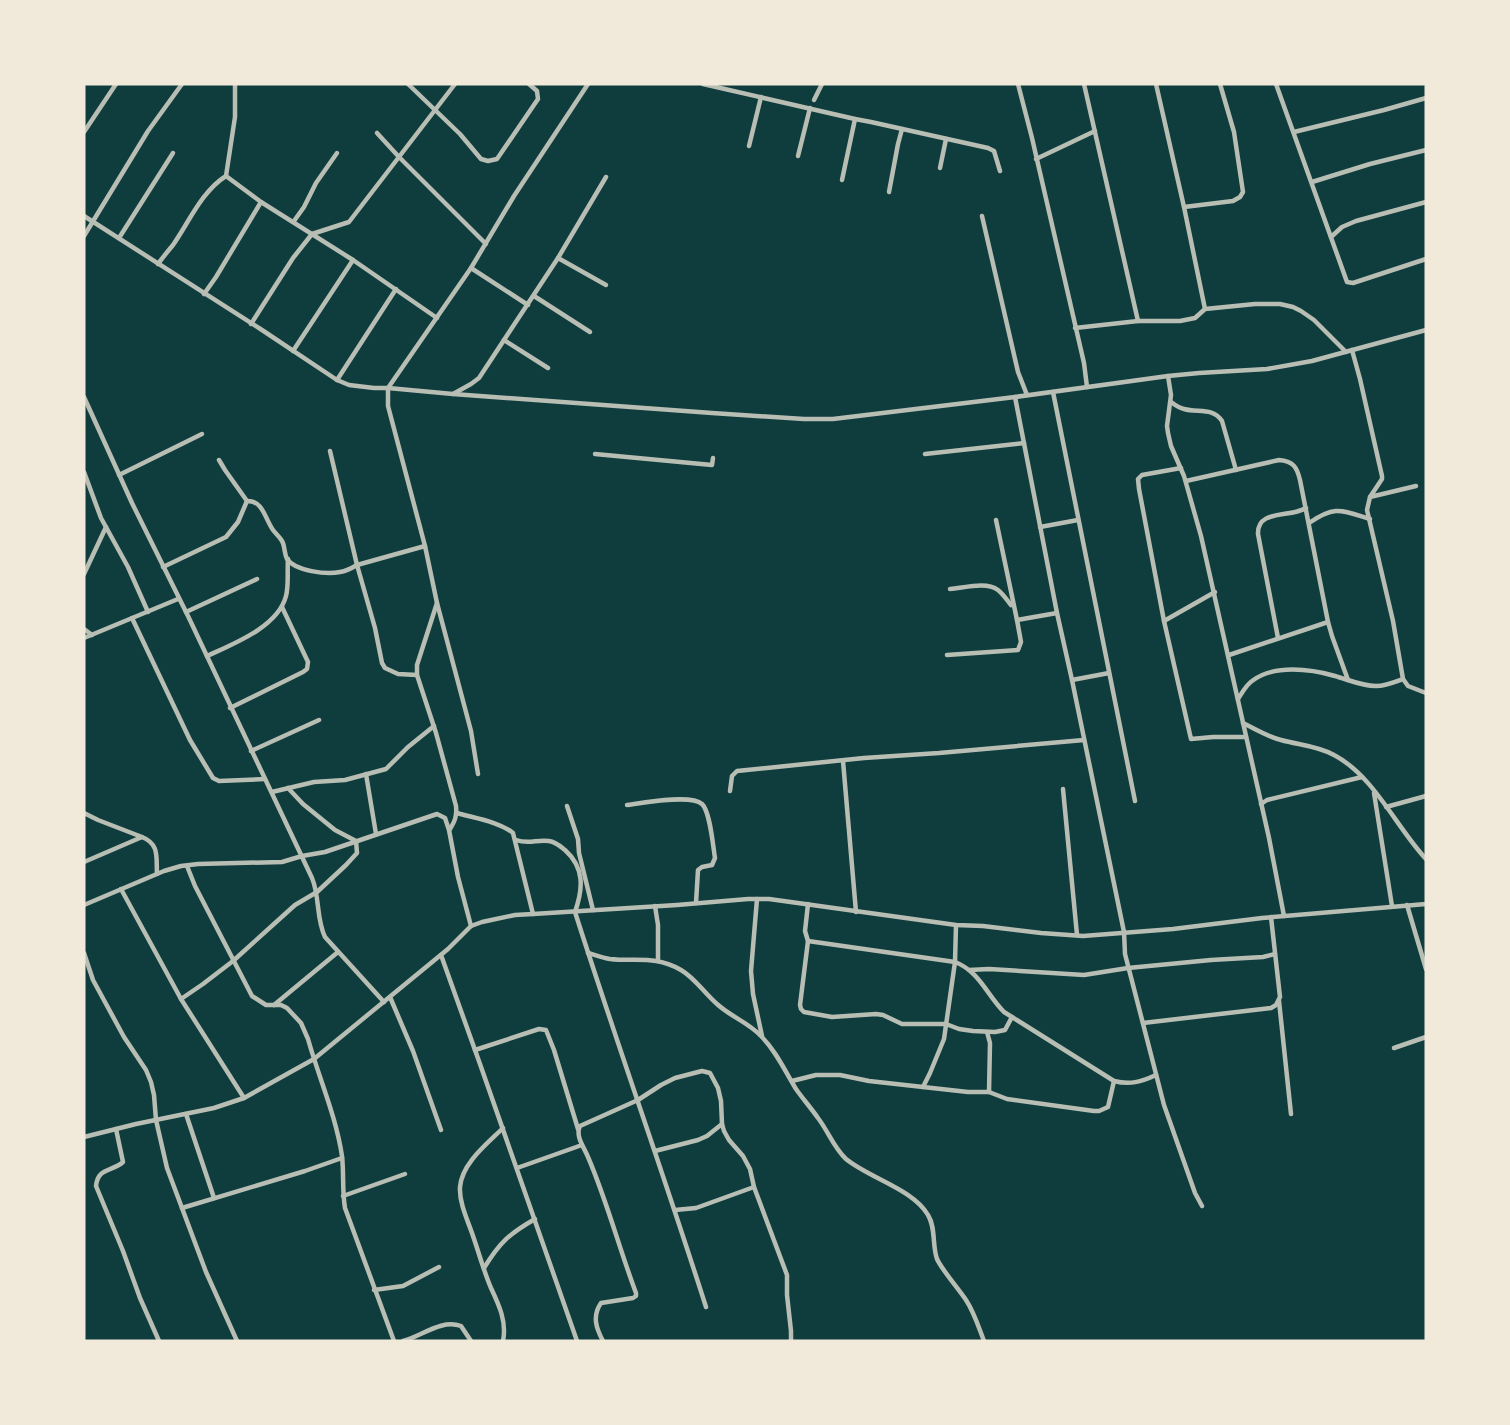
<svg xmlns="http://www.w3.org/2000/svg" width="1510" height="1425" font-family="'Golos Text',sans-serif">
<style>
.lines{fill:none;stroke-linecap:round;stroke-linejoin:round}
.minor{stroke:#b8beb3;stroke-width:4.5}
</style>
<rect width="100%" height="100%" fill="#0f3d3e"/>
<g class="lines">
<g class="minor">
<path d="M408,84l52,50 21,25 7,2 9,-2 41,-60 -1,-8 -8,-7"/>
<path d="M703,84l152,35 16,3 117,26 6,3 6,20"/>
<path d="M1018,84l14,54 52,225 3,24"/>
<path d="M1084,84l54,237"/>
<path d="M1156,84l28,123 21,102"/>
<path d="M1276,84l71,198 6,1 73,-24"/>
<path d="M814,100l8,-16"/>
<path d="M84,132l32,-48"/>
<path d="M1294,132l90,-22 42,-12"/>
<path d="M377,133l22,24 87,87"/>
<path d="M749,146l12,-49"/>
<path d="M798,156l12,-48"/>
<path d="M1036,159l59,-28"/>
<path d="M940,168l6,-29"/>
<path d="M226,176l35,26 92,58 84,58"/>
<path d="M842,180l13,-61"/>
<path d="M1312,182l58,-18 56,-14"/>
<path d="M889,192l9,-48 4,-15"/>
<path d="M1184,207l49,-6 7,-4 3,-5 -9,-60 -14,-48"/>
<path d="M84,216l178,114 75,50 12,5 25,3h14l65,6 259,19 92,6h29l182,-22 153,-21 31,-3 68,-4 45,-8 114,-31"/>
<path d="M982,216l36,156 9,23"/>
<path d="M294,221l10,-14 12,-24 21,-30"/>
<path d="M84,236l64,-105 34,-47"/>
<path d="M1331,237l11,-10 14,-6 70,-19"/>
<path d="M119,238l54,-85"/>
<path d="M558,258l48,27"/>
<path d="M158,264c5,-7 10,-13 15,-19 16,-23 29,-54 53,-69l9,-59v-33"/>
<path d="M471,268l57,37"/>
<path d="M204,294l12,-17 45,-75"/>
<path d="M534,296l56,36"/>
<path d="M251,324l42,-66 19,-24 37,-12 106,-138"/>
<path d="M1075,328l63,-7h42l15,-3 10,-9 50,-5h25l13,3 8,4 13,9 32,32"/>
<path d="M504,340l44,28"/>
<path d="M1352,350l8,29 22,97v3l-12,18 -3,13 26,111 10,58 5,7 18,7"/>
<path d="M293,351l60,-91"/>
<path d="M1168,376l3,19 -4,31 1,7 3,13 13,30 17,60 68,302 15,78"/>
<path d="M337,380l59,-91"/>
<path d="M1053,392l82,409"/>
<path d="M453,394l18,-10 8,-6 79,-120 48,-81"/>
<path d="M84,397l48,106 56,113 124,262c8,19 4,41 13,59l59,65"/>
<path d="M1015,397l42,216 15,67 52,252 1,22 39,151 31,88 7,13"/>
<path d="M1171,402c4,3 8,6 13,7 14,4 29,-2 38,12l14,49"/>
<path d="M330,451l27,114 18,63 7,35 3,5 13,6 19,1"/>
<path d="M595,454l117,11 1,-7"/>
<path d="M925,454l99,-11"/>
<path d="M219,460l6,10 22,31c16,-1 18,18 26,29 3,4 7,7 9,11 3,5 2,12 5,18 8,12 40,16 53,13 7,-1 12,-4 17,-7l68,-19"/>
<path d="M1181,468l-39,7 -4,4 1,10 25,132 27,118 22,-2h33"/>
<path d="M84,472l17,46 27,49 20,45"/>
<path d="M119,475l83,-41"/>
<path d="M1186,481l93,-21c14,1 18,7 21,20l28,142 4,14 16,44"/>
<path d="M1370,497l46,-11"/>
<path d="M996,520l21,100 40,-7"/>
<path d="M1309,523c26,-18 32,-13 61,-4"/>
<path d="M1040,527l38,-7"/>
<path d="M163,567l63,-30 12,-15 9,-21"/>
<path d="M84,574l22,-47"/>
<path d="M950,589c14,-1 36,-8 48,1 5,4 9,10 13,15"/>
<path d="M437,603l-20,62v10l19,58 20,73c1,10 -1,15 -6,23"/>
<path d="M186,612l71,-33"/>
<path d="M132,618l58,122 23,38 6,3 46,-2"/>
<path d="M1164,621l51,-29"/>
<path d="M84,629l8,6"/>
<path d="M84,638l94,-39"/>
<path d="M1278,638l-20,-104c-1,-25 32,-16 48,-26"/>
<path d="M947,655l71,-5 3,-8 -4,-22"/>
<path d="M1229,655l99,-33"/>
<path d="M207,656c26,-12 71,-29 79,-60 3,-11 1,-25 2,-37"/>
<path d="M1072,680l37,-7"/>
<path d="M1238,699c4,-6 8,-14 14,-18 22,-17 59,-12 83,-5 14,4 27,10 41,10 9,0 19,-4 27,-7"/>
<path d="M230,708l73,-36 4,-3 1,-7 -26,-55"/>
<path d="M1243,723c12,6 25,14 38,17 18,5 37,6 53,15 40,21 62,72 92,104"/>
<path d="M251,751l68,-31"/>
<path d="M843,761l13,151"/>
<path d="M366,774l10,60"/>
<path d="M478,774l-7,-43 -34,-128 -12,-57 -37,-140v-18l83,-120 43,-72 74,-112"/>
<path d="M1063,789l14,146"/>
<path d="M730,791l2,-15 5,-5 127,-13 75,-5 145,-13"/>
<path d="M272,792l42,-10 31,-2 41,-11 22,-22 26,-21"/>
<path d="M1374,793l18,113"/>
<path d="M1261,804l6,-4 95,-23"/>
<path d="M627,805c15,-2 64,-11 75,-1 8,7 11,42 13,54l-3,7 -10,2 -4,3 -2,33"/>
<path d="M567,806l11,33 1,14 14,57"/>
<path d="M1386,807l40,-11"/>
<path d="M84,813l14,7 44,17"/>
<path d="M457,813c17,5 43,9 56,20l20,81"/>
<path d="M516,840c14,5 20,-1 33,1 7,1 11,5 16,9 20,18 18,39 10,62 42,132 89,263 131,395"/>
<path d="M84,862l58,-25c18,7 14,21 15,37"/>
<path d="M187,866l8,20 57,110 14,9h15l6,3 14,15 7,16c11,39 28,77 34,117 2,17 0,35 3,52l49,133"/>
<path d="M121,889l60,110 63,99"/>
<path d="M757,899l-6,72 2,23 9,42"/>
<path d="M808,904l-3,27 3,10 -8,64 1,4 3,3 28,5 44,-3 7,1 19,9h44l13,5 14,2 22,1 10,-2 7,-13"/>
<path d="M84,905l80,-34 17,-5 17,-2 84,-2 20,-6 23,-4 112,-38 8,4 4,12 9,47 13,49"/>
<path d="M1407,905l19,64"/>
<path d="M655,906l3,19v36"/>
<path d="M808,941l147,21c24,9 32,33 49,50l110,69c16,4 27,1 42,-6"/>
<path d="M84,953l9,27 31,57 22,33 5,12 3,13 2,25 11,48 39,104 31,69"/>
<path d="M588,953c7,2 15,5 22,6 26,3 45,-4 71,11 14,8 24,24 36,34 14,13 31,18 44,32 15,15 24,35 35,53 7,10 15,19 22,29 10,13 16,30 28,41 23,19 67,30 82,56 8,13 4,30 9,44 5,11 21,29 29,41 8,12 13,28 18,41"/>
<path d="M441,955l39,109 97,277"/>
<path d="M969,970l20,-1 95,6 44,-7 83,-8 52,-3 12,-3"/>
<path d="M390,997l23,54 28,79"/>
<path d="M181,999l22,-15 30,-23 62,-56 22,-13 29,-27 11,-12 -1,-12 -21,-11 -32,-26 -15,-16"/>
<path d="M1279,1001l12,113"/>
<path d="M274,1005l64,-53"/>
<path d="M1143,1023l128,-15 5,-3 4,-8 -9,-80"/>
<path d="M987,1032l3,11 -1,49"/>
<path d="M1394,1048l32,-11"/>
<path d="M475,1050l64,-21 7,1 8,20 24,79"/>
<path d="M792,1081l24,-6h24l29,6 99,11h21l18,7 87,12h5l9,-4 6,-26"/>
<path d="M923,1087l7,-14 14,-34 11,-77 1,-37"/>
<path d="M186,1114l28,84"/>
<path d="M503,1128c-16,16 -41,35 -43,59 -1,16 8,34 13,49 6,17 11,36 18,52 8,17 16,34 12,53"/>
<path d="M116,1129l7,33c-11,10 -25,5 -27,24l27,65 17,47 19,43"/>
<path d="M84,1137l52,-13 78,-16 30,-10 70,-39 134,-110 23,-23 11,-4 33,-7 18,-1 144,-9 71,-6h21l187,26 27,1 58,7 42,3 90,-7 89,-11 164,-14"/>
<path d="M655,1151l43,-11 9,-4 15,-12"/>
<path d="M517,1168l65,-23"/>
<path d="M343,1196l62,-22"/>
<path d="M182,1208l123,-37 37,-13"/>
<path d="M675,1210l21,-2 58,-21"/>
<path d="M484,1268c16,-26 25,-34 51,-49"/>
<path d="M374,1290l29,-4 36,-19"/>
<path d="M403,1341c19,-5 38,-22 58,-15l10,15"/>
<path d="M603,1341c-7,-13 -11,-25 -2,-38l32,-5 3,-2v-3c-17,-45 -29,-92 -48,-136 -4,-10 -13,-21 -8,-31l58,-26 23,-15 14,-7 27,-7 8,2 8,15 3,13 1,23 2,7 5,9 14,16 7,13 4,18 33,88v20l4,36v10"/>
</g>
</g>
<rect width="1510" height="1425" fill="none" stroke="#f1e9da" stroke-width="171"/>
</svg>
